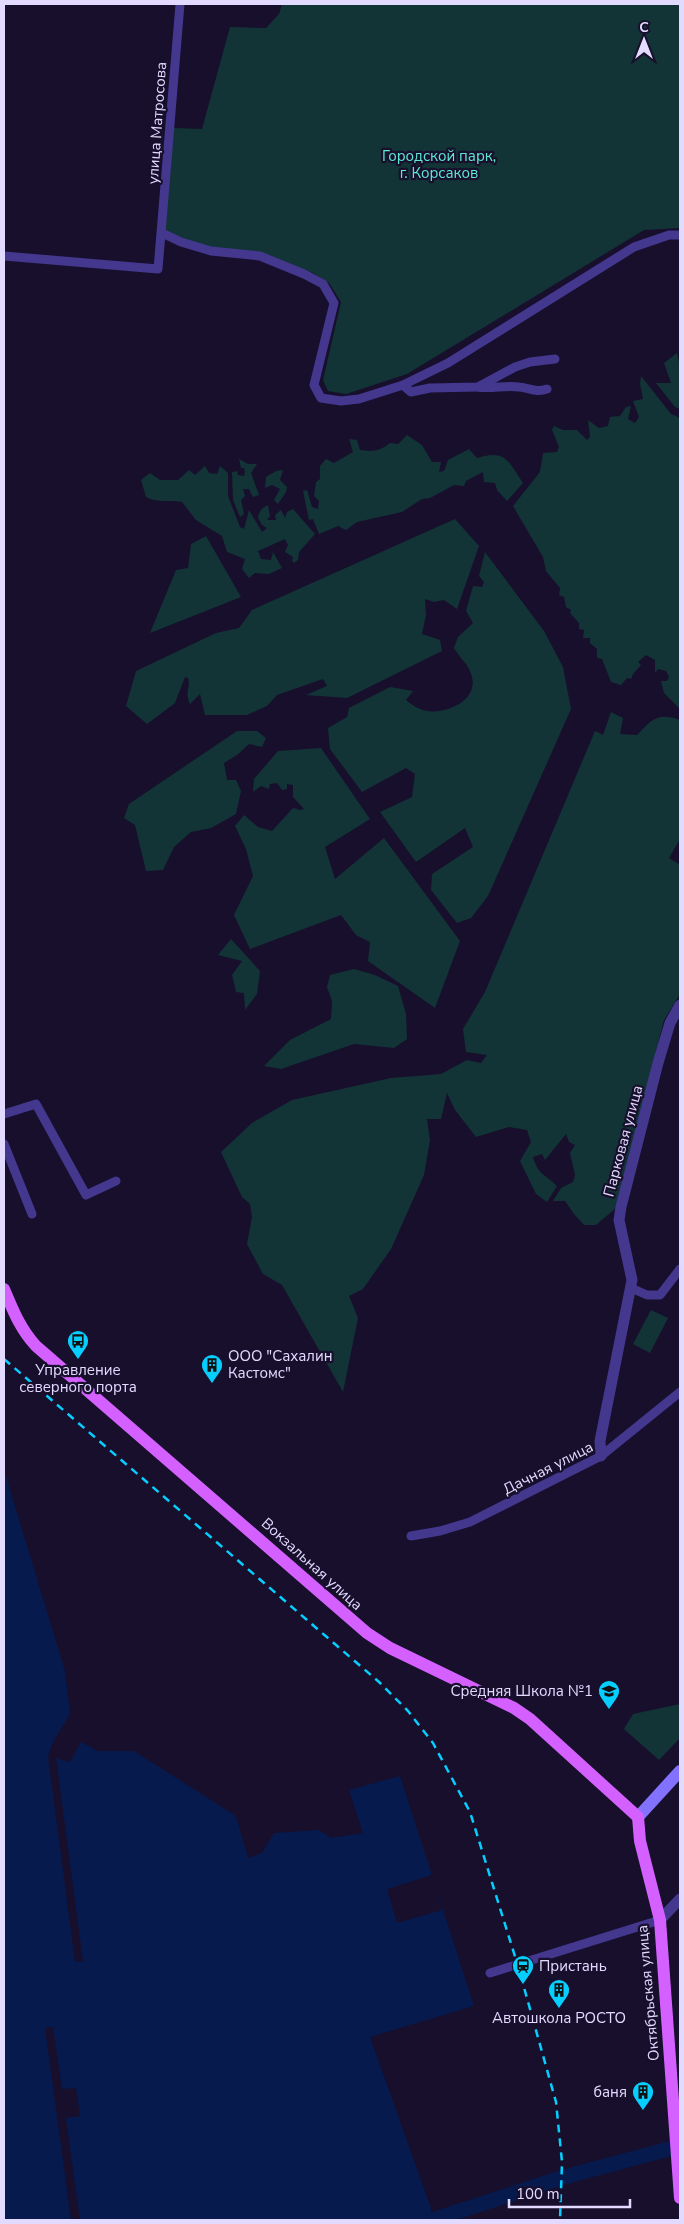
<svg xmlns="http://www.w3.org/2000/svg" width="684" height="2224" font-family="'Nunito Sans',sans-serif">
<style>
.green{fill:#123437}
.water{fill:#071a4d}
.pier{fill:#170f2c}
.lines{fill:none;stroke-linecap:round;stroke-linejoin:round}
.river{stroke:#071a4d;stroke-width:15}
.minor{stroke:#43378e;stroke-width:9}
.tertiary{stroke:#43378e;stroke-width:11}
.secondary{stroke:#8371ff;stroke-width:12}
.primary{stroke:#d461ff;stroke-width:12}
.rail{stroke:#06ceff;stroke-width:2.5;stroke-dasharray:8 6;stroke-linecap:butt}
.labels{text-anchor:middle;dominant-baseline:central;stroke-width:4.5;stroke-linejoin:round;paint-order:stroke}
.street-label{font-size:15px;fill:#e2daff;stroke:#170f2c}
.park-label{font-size:15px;fill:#5de9d3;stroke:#170f2c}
.poi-label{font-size:15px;fill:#e2daff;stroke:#170f2c;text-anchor:start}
</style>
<rect width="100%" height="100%" fill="#170f2c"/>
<g class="green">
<path d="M282,4h398v224l-36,2 -237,144 -61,20 -18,-3 -5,-11 18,-78 -12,-19 -16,-10 -52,-18 -49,-6 -48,-17 9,-104 29,1 28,-102 36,1 13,-14z"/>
<path d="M677,353l3,14v42l-5,-2 -19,-24h15l-7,-20z"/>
<path d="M641,376l30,38 9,4v291l-16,-16 -3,-12h6l2,-4 -3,-6 -8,-2 -3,4v-13l-9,-5 -8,7 3,3 -8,9 -2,5 -4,-1 -6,7 -10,-3 -9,-23 -5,-1v-9l-7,-6v-5h-7l1,-8 -5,-1v-6l-9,-10 1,-3 -5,-3 -2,-10 -5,-2 1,-7 -14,-17 -3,-14 -30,-51 27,-34 3,-19 14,-1 2,-5 -7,-17 2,-4 9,4h14l10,10 3,-3 -2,-17 11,8 9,-2 2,-9 10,-1 6,-9 5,-1 -3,13 7,4 4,-6 -6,-16 10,-2 -3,-15z"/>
<path d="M407,435l15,10 10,17h9l-2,10 5,-1 4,-11 21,-11 8,9c29,-9 31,3 46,25l-16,18 -10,-11 -2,-7 -11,-1 -1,-10 -17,9 -2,5 -10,-1 -24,13 -8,1 -20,13 -45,10 -11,8 -8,-4 -19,8 -6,-15 -4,1 -6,-29 4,-1 5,17 6,2 1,-8 -5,-5 2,-14 4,-3v-13l6,-7 8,4 19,-11 -4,-13 8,1 3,10c13,2 20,1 30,-7l8,1z"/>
<path d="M239,459l9,5h9l-6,9 8,22 -6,2 -4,-8h-6l2,7 -4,4 3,14 -4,3 -7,-17 -1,-28 5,-1 1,4 6,1 1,-4 -1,-4h-3z"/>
<path d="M205,466l4,7 8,1 3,-8 8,7v23l12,31 4,2 5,-19 13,22 5,-4 -5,-3 -4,-7c1,-7 4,-10 10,-13l2,11 -3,4h9l-1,-5 6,-5 4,8 2,-6 6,-3 22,25 -16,18 -1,8 -4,3 -2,-2 1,-4 -8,-5 3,-7 -3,-6 -27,12 3,8 10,1 2,-8 9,16 -13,6 -14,-1 -6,5 -7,-9 3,-10 -18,-7 -5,-16 -26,-16 -14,-18c-15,-3 -22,2 -36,-5l-5,-17 9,-7 10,7h18l11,-10 6,5z"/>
<path d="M283,470l-3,10 7,7 -1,5 -8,12 -4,-4 6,-11 -8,-4 -7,3 1,-11 10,-6z"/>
<path d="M455,519l24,27 -22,63 -13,-9 -10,2 -9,-3 1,16 -4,19 18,6 2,11 -95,47 -41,-3 21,-9 -4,-7 -46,16 -10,11 -20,9h-42l-5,-21 -10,10c-6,-14 1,-14 -2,-26l-3,-1 -10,26 -28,21 -21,-18 10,-35 80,-38 23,-5 13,-18z"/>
<path d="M206,536l35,61 -91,36 26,-63 12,-2 3,-24z"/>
<path d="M485,552l59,79 19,36 8,42 -83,187 -17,22 -14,5 -26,-33 1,-16 41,-27 -8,-19 -49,34 -36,-50 32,-15 3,-23 -9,-6 -44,24 -32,-43 -2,-21 19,-11 2,-9 41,-21 23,4 -7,9c7,6 12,9 21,11 19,3 51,-10 45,-34 -2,-11 -13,-20 -18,-29l4,-11 15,-14 -7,-12 7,-25 9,1 2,-5 -5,-6z"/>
<path d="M611,712l12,6 -3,16 17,1c15,-16 21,-23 43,-15v119l-11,19 11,7v129l-16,26 -48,188 -20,17h-12l-10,-11 -9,-13h-12l8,-13 12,-6 2,-7 -5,-22 5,-8 -6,-3 -3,-8 -21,26 -3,-6 -9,3c5,18 12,17 24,29l-10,16 -11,-8 -16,-33 11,-19 -4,-12 -18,-3 -33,10 -21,-27 -8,-17 -6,26h-14l3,21 -6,35 -33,74 -28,40 -14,7 9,22 -15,74 -61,-107 -19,-11 -16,-30 5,-27 -2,-13 -8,-7 -21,-45 31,-29 40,-23 99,-22 50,-4 26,-14 14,3 6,-8 -21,-3 -3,-23 22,-37 110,-261 8,4z"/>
<path d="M237,731h20l9,7 -4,9 -13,-3 -12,11 -13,8 3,17h9l5,11 -5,23 -25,14 -20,4 -17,15 -11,23 -17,1 -11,-46 -11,-7 5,-14z"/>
<path d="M321,748l49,71 -45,28 10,32 49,-41 76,103 -25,67 -67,-47 2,-19 -14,-7 -15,-20 -91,34 -16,-34 19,-39 -7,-27 -11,-23 9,-11 14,12 14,4 21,-23 8,2 3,-1 -11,-12v-12l-6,-1v5l-5,1 -5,-7 -7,1 -1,5 -8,-3 -8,6 1,-13 24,-28z"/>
<path d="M231,939l29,32 -3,23 -12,16 -1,-17 -8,-1 -4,-17 10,-14 -24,-6z"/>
<path d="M354,969l21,6 23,11 8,28 1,25 -13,9 -40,-4 -73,25 -17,-3 26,-26 41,-21 1,-18 -5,-14 3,-12z"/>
<path d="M651,1310l17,8 -18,35 -17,-9z"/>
<path d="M680,1704v34l-21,22 -35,-31 9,-15z"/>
</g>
<path class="water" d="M4,1470l61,201 5,43 -17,28 -5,14 22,6 11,-20 17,9h36l102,65 12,42 14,-5 12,-20 45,-3 12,8 32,-5 -14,-43 51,-14 74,230 -104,31 61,171v12h-427z"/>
<g class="pier">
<path d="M48,1756l8,2 27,203 -8,1z"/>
<path d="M432,1875l10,35 -45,13 -10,-34z"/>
<path d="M53,2027l9,62 14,-1 4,28 -14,2 14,102h-9l-26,-192z"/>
</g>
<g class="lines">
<path class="river" d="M432,2220l132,-43 116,-31"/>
<g class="minor">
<path d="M162,233l19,9 30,9 49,5 44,18 19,10 11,19 -20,82 7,13 20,3 18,-2 44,-14 45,-22 186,-116 35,-12h11"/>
<path d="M4,256l154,13 22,-265"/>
<path d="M403,385l8,7 19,-4 48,-1 37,-20 15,-5 25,-3"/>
<path d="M478,387c14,2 27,-2 41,0 11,1 17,6 28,2"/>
<path d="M4,1114l32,-10 50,91 30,-14"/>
<path d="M4,1144l28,70"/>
<path d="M631,1288l16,7h13l20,-26"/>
<path d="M411,1536l29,-5 30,-9 131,-66 79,-64"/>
<path d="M490,1973l170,-53"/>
</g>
<g class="tertiary">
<path d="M601,1456l-1,-15 32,-161 -13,-60 2,-13 37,-144 12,-40 10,-18"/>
<path d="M660,1920l20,-21"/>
</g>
<path class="secondary" d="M638,1817l42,-46"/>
<path class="primary" d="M4,1289c9,21 16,40 32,57l331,287 23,15 124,60 16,11 108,98 2,24 20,79 20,278"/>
<path class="rail" d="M4,1359l375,323 29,29 25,32 37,69 48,154 38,136 6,60 -2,58"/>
</g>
<defs>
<g id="bus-pin" transform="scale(1.125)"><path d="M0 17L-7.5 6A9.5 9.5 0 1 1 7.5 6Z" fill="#06ceff" stroke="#170f2c"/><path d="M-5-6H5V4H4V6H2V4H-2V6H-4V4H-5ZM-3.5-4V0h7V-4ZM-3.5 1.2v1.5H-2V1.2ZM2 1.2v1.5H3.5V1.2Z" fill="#111"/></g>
<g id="building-pin" transform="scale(1.125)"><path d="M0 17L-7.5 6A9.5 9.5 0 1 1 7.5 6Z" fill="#06ceff" stroke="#170f2c"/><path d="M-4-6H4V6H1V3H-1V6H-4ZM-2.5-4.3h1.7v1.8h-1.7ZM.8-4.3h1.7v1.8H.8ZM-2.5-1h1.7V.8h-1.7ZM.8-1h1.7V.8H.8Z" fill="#111"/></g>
<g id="school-pin" transform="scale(1.125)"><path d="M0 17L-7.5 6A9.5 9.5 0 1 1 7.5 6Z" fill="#06ceff" stroke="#170f2c"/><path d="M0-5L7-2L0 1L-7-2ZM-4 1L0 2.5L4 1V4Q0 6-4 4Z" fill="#111"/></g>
<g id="station-pin" transform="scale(1.125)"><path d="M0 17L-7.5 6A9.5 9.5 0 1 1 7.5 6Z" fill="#06ceff" stroke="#170f2c"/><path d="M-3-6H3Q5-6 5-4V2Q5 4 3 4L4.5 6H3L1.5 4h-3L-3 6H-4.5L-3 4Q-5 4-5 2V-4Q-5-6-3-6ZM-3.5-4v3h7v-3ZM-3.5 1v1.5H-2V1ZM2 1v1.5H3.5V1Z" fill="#111"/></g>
</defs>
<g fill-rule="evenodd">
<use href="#bus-pin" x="78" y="1341"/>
<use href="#building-pin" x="212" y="1365"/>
<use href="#school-pin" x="609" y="1691"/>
<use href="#station-pin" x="523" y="1966"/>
<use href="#building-pin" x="559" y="1990"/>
<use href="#building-pin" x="643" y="2092"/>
</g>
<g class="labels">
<g class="street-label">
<text transform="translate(157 123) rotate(-86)">улица Матросова</text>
<text transform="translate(623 1141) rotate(-75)">Парковая улица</text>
<text transform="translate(548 1468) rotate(-27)">Дачная улица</text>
<text transform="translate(312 1564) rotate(42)">Вокзальная улица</text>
<text transform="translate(648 1993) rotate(-95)">Октябрьская улица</text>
</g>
<g class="park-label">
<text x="439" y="156">Городской парк,<tspan x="439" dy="17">г. Корсаков</tspan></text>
</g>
<g class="poi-label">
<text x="228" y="1356">ООО "Сахалин<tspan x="228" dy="17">Кастомс"</tspan></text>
<text x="78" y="1370" text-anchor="middle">Управление<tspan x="78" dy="17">северного порта</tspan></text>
<text x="593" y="1691" text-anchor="end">Средняя Школа №1</text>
<text x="539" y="1966">Пристань</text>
<text x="559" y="2018" text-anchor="middle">Автошкола РОСТО</text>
<text x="627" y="2092" text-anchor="end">баня</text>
</g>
</g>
<rect width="684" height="2224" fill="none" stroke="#e2daff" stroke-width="10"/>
<g transform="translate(644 40)" stroke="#170f2c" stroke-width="4" paint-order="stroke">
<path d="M0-4L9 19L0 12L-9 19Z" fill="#e2daff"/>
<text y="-8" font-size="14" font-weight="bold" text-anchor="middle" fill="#e2daff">С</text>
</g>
<path d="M509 2199v8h121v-8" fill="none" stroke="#e2daff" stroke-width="2.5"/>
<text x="516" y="2199" font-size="15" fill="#e2daff" stroke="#170f2c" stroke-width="4" paint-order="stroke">100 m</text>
</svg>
